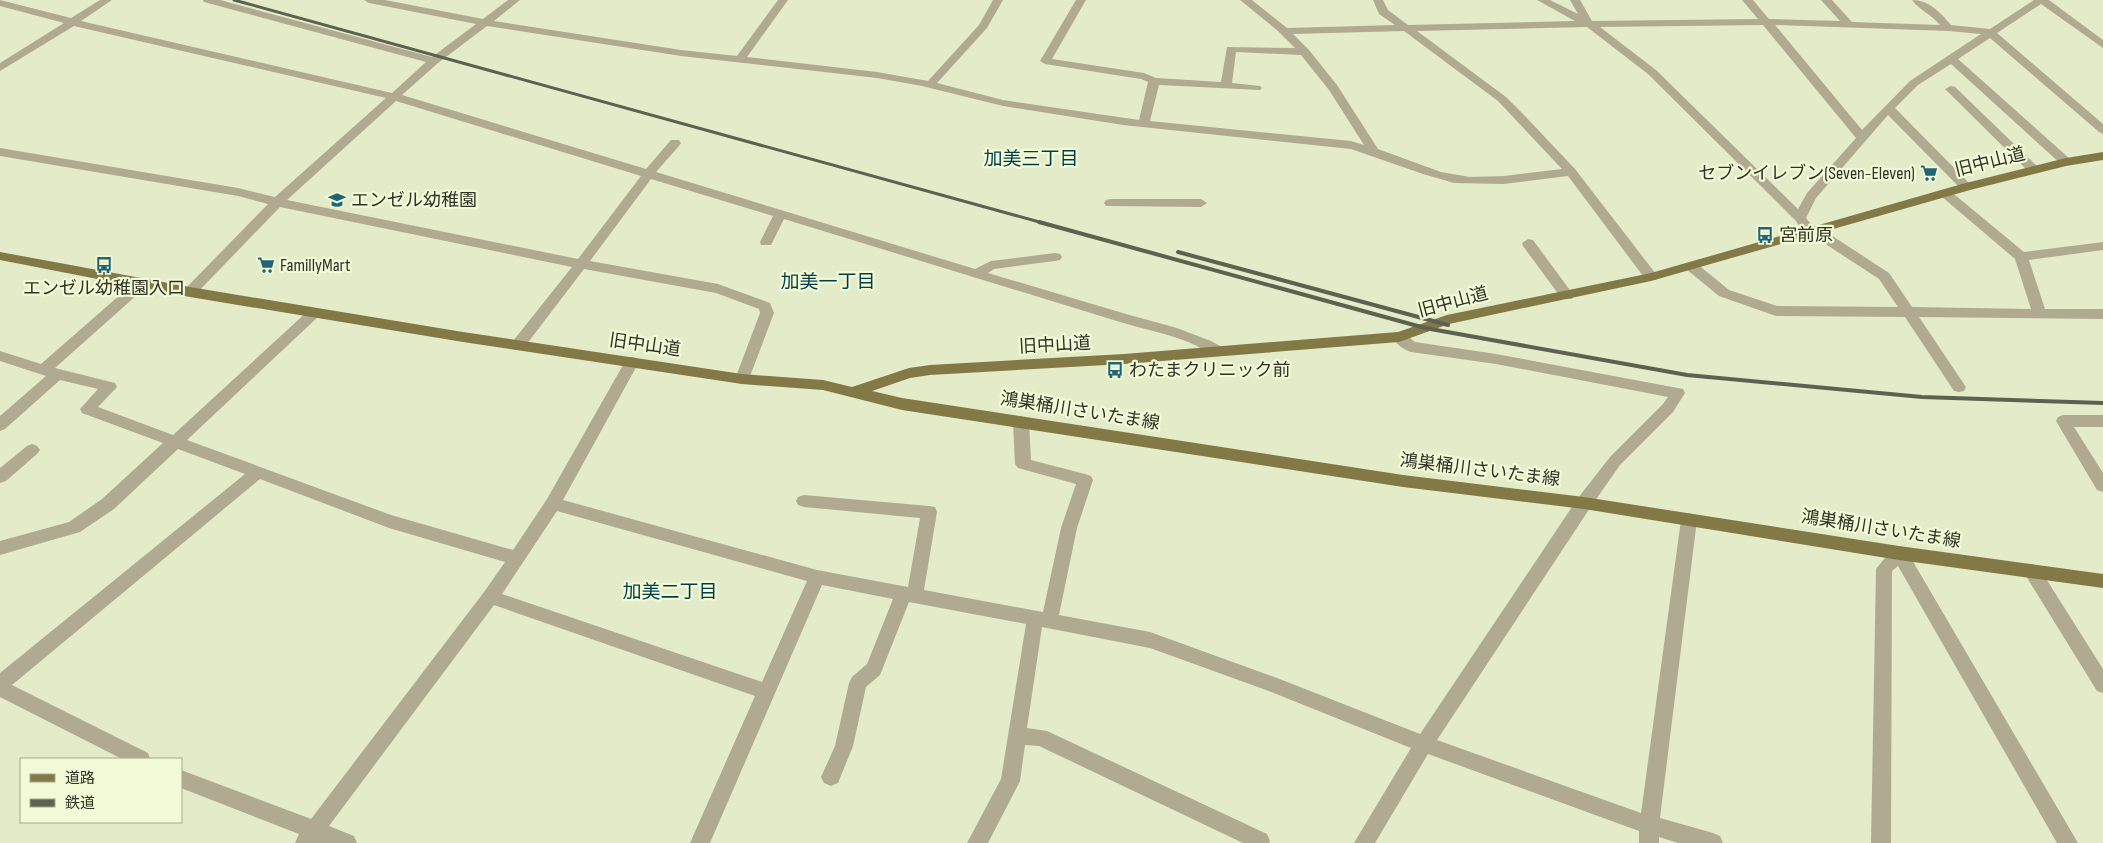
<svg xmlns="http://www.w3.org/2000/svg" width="2103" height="843" font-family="'Sofia Sans Condensed','Noto Sans JP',sans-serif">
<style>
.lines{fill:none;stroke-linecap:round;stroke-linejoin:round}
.minor{fill:#b0ab90;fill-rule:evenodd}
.major{fill:#837946;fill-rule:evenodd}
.rail-far1{stroke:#5d614f;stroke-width:3}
.rail{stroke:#5d614f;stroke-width:4}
.labels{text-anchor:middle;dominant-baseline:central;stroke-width:4.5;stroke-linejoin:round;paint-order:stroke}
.street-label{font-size:18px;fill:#303326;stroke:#f1f9d6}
.poi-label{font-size:18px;fill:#303326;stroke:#f1f9d6;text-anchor:start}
.neighbourhood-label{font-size:19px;fill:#003d49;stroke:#f1f9d6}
</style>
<rect width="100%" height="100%" fill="#e3ebc9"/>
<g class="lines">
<g class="minor">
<path d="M0,0l71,18 29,-18h12l-31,21 311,72 34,-31 -222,-60 -1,-2h17l212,57 44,-33 -107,-21 -5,-3h21l98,19 25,-19h12l-26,21 187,29 56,6 41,-56h10l-41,57 130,15 51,9 51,-56 14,-25h10l-16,28 -50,55 66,17 136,20 9,-38 -7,-3 -96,-15 -5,-3 36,-61h10l-34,59 92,14 12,5 65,4 6,-35 68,1 -17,-17 -38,-31h12l35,28 108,-3 -16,-11 -6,-14h10l5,10 20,15 167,-4 -38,-21h13l28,14 -8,-14h10l12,21 166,-2 -16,-19h11l16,19 71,2 -19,-21h11l20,22 88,3c-10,-12 -20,-14 -28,-25 17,0 28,12 39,25l39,4 44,-29h15l54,40v8l-62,-44 -44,29 106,91v10l-4,-2 -109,-94 -32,21 112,100 2,3 -2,3h-8l-111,-101 -33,21 -23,23 75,76 2,3 -2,3h-8l-74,-75 -72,83 -10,20 8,10 17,7 58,38 23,34 119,2 -16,-50 -74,-63 -2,-3 2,-3h8l75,62 79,-10v8l-74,10 16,49h58v10l-184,-2 47,70 -2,4 -5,1 -5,-1 -49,-74 -129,-1 -57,-20 -33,-27 -2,-3 2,-3h10l33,27 48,16 121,1 -19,-28 -58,-38 -17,-7 -8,-13 -148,-147 -61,-47 -170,4 89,66 16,16 53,56 81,105 2,3 -2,3h-10l-78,-104 -64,8 -50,-1 -31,-9 -72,-25 -228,-24 -120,-19 -81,-20 -45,-8 -196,-22 -194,-30 -49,37 -36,32 244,74 25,-29h8l2,3 -2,3 -23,26 319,97 16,-8 64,-8 5,1 2,3 -2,3 -5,1 -61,8 -6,4 138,41 51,14 34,13 11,6 2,4 -2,4c-9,2 -17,-5 -25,-9 -25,-12 -51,-16 -77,-24l-336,-103 -13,26h-10l-1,-3 13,-26 -122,-37 -61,82 128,23 52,19 4,10 -25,66 -2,4 -5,1 -5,-1 -2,-4 25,-66 -1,-4 -43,-16 -132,-24 -61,80h-10l-2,-4 2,-4 59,-74 -292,-60 -85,88h-10l-2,-3 2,-3 83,-85 -30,-8 -238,-40v-8l238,40 37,9 111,-99 -312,-72 -74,45v-8l64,-40 -64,-17zM1763,25l93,113 -49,55 -9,16 -142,-139 -56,-43zM1775,25l173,6 33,3 -71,47 -48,49zM1404,31l94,70 64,68 -58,7 -34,1 -29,-5 -63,-23 -41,-64 -28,-35 -16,-16zM1236,52l65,3 28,35 35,55 -13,-4 -201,-20 9,-36 101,5 2,-2 -2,-2 -28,-3zM396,101l245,75 -63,83 -291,-59z"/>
<path d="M1951,86l4,1 83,80 2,3 -2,3h-8l-83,-82 -2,-2z"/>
<path d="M1110,199h91l6,4 -6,4 -95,-1 -2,-3 2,-3z"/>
<path d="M1528,239l5,1 39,53 2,3 -2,3h-10l-39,-53 -1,-3z"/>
<path d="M142,278l5,2 2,3 -2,3 -92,82 60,15 2,4 -19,20 75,28 136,-125h10l2,3 -2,3 -132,124 204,75 122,35 34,-51 80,-141 5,-1 5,1 2,4 -76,138 254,70 91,17 12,-69 -116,-11 -6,-2 -2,-4 2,-4 6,-2 125,11 6,1 2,5 -13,78 119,22 18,-84 15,-44 -58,-16 -3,-4 -2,-42 3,-4 5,-2 5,2 3,4 2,38 54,14 6,2 2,4 -16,48 -18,87 91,17 127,46 143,56 158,-236 32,-41 53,-53 5,-7 -172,-33 -85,-12c-7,-2 -15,-8 -19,-15l2,-4h10l11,9 81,12 187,35 2,4 -12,19 -53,53 -30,43 -153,232 204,73 40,-293 2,-5 6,-2 6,2 2,5 -37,298 53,15 7,3 3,7h-45l-19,-6v6h-20v-12l-211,-77 -53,89h-21l57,-95 -145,-58 -116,-42 -108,-21 -15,101 20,3 220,103 3,7 -1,2h-26l-204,-97 -14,-1 -5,36 -32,62h-21l34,-64 25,-155 -117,-22 -29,73 -14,12 -13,59 -15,37 -7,3 -7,-3 -3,-6 14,-31 14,-63 3,-6 15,-13 26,-65 -71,-14 -112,258h-20l65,-147 -261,-91 -165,221 25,10 3,7h-62l4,-9 -118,-46v-18l130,49 173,-227 21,-30 -116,-34 -129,-49 -248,206 136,68 2,6h-28l-122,-62v-24l245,-199 -67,-25 -64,60 -34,23 -80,23v-14l69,-19 33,-23 61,-56 -81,-30 -2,-4 18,-20 -38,-9 -55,49 -5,2v-15l46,-40 -46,-15v-10l41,13 96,-84zM557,511l250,70 -45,101 -260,-88z"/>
<path d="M2063,415h40v12h-29l29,46v19l-6,-2 -41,-69 2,-4z"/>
<path d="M32,444l5,2 3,4 -3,4 -31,27 -6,2v-15l27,-22z"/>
<path d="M1899,546l6,2 173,295h-21l-159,-277 -6,5 -1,272h-20l5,-274 17,-21z"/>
<path d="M2032,564l6,2 65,103v24l-6,-2 -71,-115 -2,-5 2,-5z"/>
</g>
<path class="major" d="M2103,152v8l-37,6 -96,24 -319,91 -202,43 -50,18 -275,22 -194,11 -20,3 -38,13 30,7 501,77 181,22 315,49 204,28v14l-204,-28 -315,-51 -181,-22 -501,-77 -79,-20 -81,-6 -279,-42 -273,-45 -190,-37v-8l190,35 273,45 279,42 81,6 29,7 57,-19 21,-3 194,-11 274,-22 49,-17 204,-42 311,-89 104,-26z"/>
<path class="rail-far1" d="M234,0l809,223"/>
<g class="rail">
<path d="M1039,222l386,106 262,47 235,22 181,6"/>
<path d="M1178,252l270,73"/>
</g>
</g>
<defs>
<g id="supermarket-bare" transform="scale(1.35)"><path d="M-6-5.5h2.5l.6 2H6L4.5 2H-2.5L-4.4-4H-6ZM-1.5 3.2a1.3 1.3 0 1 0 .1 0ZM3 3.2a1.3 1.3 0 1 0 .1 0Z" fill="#1f6575" stroke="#f1f9d6" stroke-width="2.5" paint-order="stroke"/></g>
<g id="school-bare" transform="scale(1.35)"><path d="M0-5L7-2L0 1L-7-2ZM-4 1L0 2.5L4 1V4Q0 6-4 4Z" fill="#1f6575" stroke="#f1f9d6" stroke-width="2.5" paint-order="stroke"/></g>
<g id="bus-bare" transform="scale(1.35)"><path d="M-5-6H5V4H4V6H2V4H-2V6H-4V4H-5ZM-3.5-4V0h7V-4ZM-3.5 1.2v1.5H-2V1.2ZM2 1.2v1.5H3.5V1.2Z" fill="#1f6575" stroke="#f1f9d6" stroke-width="2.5" paint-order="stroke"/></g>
</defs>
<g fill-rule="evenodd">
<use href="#supermarket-bare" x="1929" y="173"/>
<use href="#school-bare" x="337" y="200"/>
<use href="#bus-bare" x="1765" y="235"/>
<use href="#bus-bare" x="104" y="265"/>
<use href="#supermarket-bare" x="266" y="265"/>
<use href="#bus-bare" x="1115" y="370"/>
</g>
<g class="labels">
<g class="street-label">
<text transform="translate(1990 162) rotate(-14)">旧中山道</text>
<text transform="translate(1453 302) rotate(-15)">旧中山道</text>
<text transform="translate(645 345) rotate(8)">旧中山道</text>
<text transform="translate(1055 345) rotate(-3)">旧中山道</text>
<text transform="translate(1080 411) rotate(9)">鴻巣桶川さいたま線</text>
<text transform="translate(1480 470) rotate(7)">鴻巣桶川さいたま線</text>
<text transform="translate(1881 529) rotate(9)">鴻巣桶川さいたま線</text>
</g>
<g class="poi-label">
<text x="1915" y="173" text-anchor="end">セブンイレブン(Seven-Eleven)</text>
<text x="351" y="200">エンゼル幼稚園</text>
<text x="1779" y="235">宮前原</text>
<text x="280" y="265">FamillyMart</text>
<text x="104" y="288" text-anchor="middle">エンゼル幼稚園入口</text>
<text x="1129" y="370">わたまクリニック前</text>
</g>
<g class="neighbourhood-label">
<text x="1031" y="159">加美三丁目</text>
<text x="828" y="282">加美一丁目</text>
<text x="670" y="592">加美二丁目</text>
</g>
</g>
<rect x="20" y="758" width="162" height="65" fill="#f1f9d6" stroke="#a4aa90"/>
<rect x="30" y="774" width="25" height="8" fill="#837946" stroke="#a4aa90"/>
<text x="65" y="783" font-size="15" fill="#303326">道路</text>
<rect x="30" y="799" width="25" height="8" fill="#5d614f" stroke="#a4aa90"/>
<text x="65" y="808" font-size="15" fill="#303326">鉄道</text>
</svg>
